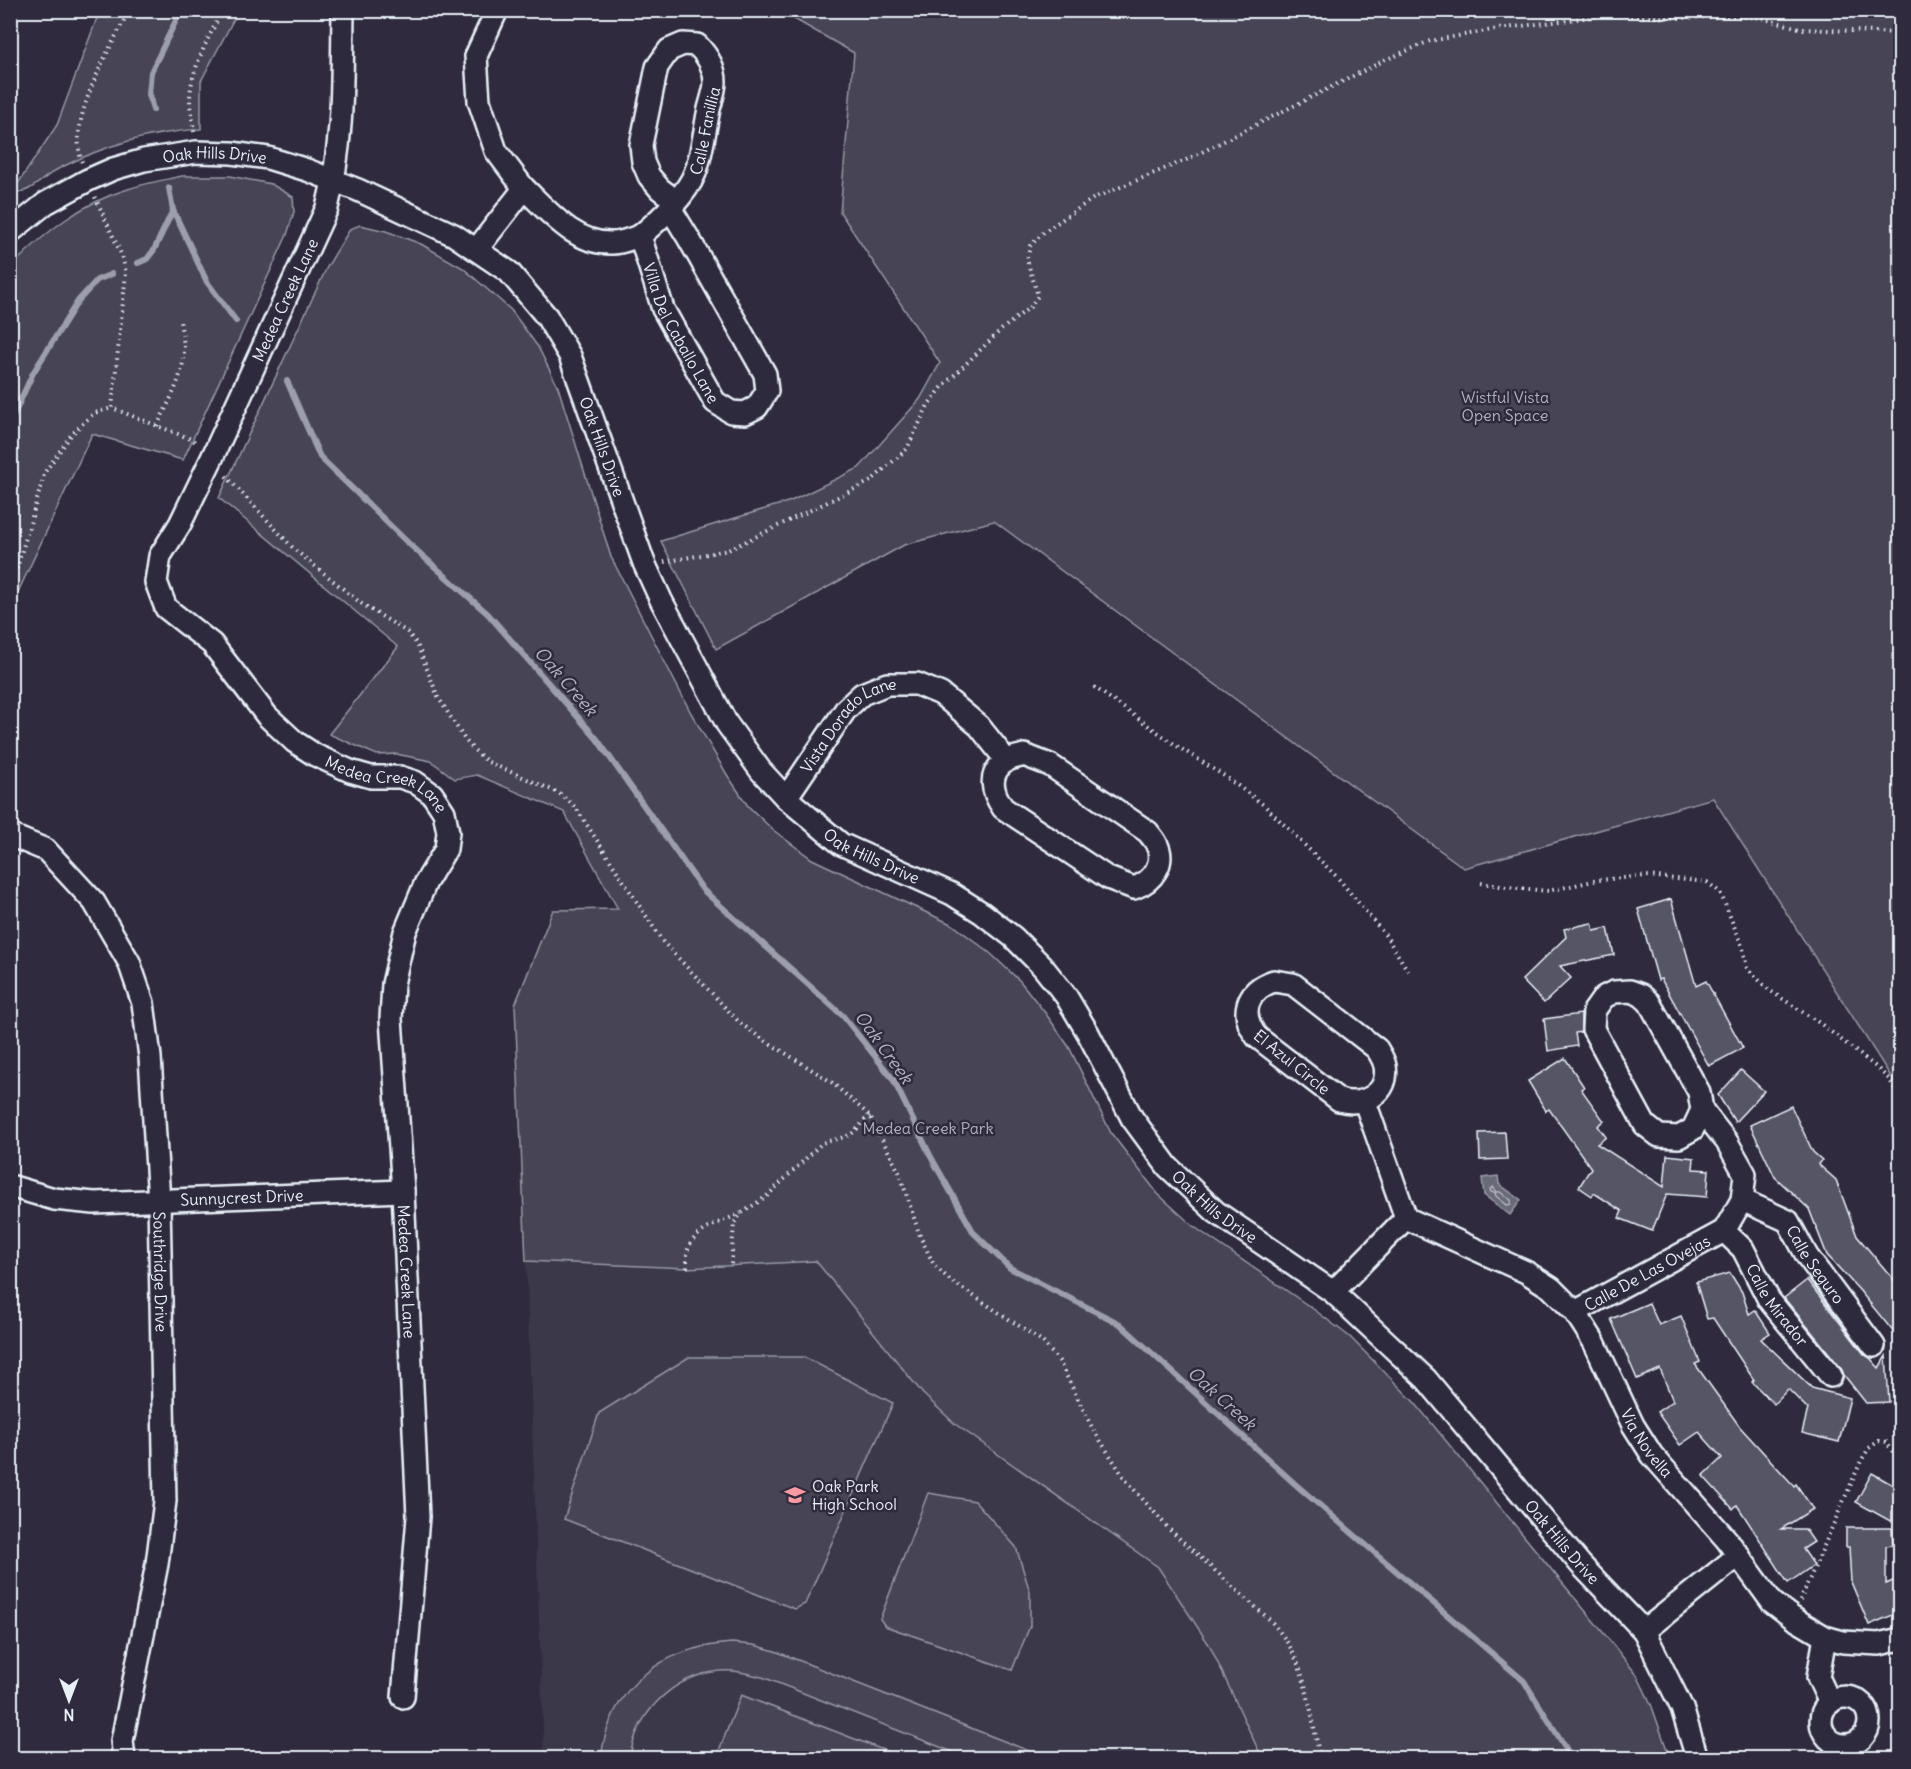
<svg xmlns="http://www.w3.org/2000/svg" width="1911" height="1769" font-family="Delius,sans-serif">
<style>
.built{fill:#3b3749}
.green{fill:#464455;stroke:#979aa6;stroke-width:1.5}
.water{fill:#696978;stroke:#9c9fab;stroke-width:1.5}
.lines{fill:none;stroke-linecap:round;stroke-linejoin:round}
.shore{stroke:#b5bbc5;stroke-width:1.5}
.stream{stroke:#9c9fab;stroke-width:6}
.building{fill:#575565;stroke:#e8f1f8;stroke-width:1.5}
.minor-casing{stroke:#e8f1f8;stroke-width:26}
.path{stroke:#e8f1f8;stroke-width:4;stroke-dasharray:1.5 4.5;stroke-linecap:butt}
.minor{stroke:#2f2a3d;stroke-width:21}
.labels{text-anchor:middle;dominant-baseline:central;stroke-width:5;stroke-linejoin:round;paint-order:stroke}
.street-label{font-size:16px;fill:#e8f1f8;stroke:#2f2a3d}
.park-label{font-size:16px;fill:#afb4bf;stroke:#2f2a3d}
.poi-label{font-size:16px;fill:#e8f1f8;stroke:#2f2a3d;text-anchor:start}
.water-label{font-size:18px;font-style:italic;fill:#afb4be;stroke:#2f2a3d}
</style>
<rect width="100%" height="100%" fill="#2f2a3d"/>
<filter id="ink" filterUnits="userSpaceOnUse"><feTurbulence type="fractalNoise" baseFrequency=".0167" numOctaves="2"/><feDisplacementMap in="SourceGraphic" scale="12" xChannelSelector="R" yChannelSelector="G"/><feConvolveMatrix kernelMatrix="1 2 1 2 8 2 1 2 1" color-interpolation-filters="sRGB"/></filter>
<g filter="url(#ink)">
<path class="built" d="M526,1261l161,7 129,-7 107,133 32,29 203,144 52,79 52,112h-718z"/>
<g class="green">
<path d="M100,10l138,1 -37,70v48c-53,4 -93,15 -141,39 -11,5 -20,15 -31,21 -5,3 -12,3 -18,5l46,-69z"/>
<path d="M780,11h1120v1080l-187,-293 -249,70 -470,-347 -90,24 -188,104 -55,-108 130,-40 68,-33 61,-69 20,-36 -100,-151 14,-159z"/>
<path d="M182,176h48l41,8 22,13 1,15 -7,23 -104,225 -91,-26 -81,173v-340c33,-34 70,-64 117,-78 18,-6 36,-9 54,-13z"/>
<path d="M360,225l26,6 35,13 42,24 48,42 27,37 20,40 53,170 80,156 35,60 22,33 25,24 39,29 141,66 37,28 30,28 26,33 23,33 42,86 47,61 35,32 123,85 34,26 65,66 195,238 27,34 14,29 19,54h-408l-52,-112 -52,-79 -203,-143 -32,-30 -107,-133 -129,7 -161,-7 -11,-256 38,-95 65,-1 -54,-97 -87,-37 -22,4 -24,-18 -35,-7 -19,1 -48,-21 69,-87 -179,-149 108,-231 23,-38z"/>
<path d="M689,1357h115l89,46 -88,201 -10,5 -231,-90 35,-106z"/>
<path d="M928,1493l47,8 41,46 14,45v34l-18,44 -127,-44 -5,-7z"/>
<path d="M732,1643l22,2 21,6 272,107h-79l-203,-80c-11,-3 -21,-6 -32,-7 -51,-3 -97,37 -103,87h-29c9,-72 61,-111 131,-115z"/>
<path d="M741,1695l163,63h-188z"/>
</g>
<path class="water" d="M1498,1176l1,8 22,16 -11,15 -26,-20 -2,-17z"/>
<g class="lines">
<path class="shore" d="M1493,1187l3,5h4l11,8v4l-4,1 -11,-9 -1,-3 -4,-1 -1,-3z"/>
<g class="stream">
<path d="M153,110l-4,-16 2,-22 30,-62"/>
<path d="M173,210l34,72 29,39"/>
<path d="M138,263l9,-4 7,-9 19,-40 -4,-22"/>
<path d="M287,381l33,76 87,85 81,72 109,125 106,151 140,126 50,63 38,78 43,76 36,35 110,56 175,160 229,197 48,77"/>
<path d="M10,423l23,-50 45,-72 19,-21 15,-6"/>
</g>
</g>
<g class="building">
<path d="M1671,899l25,87 10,-5 37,67 -34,18 -48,-87 -3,1 -20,-71z"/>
<path d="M1592,923l2,8 14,-3 6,27 -54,11 11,12 -27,25 -22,-23 44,-43 -2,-8z"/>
<path d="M1581,1014v18l-6,1 2,13 -29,5 -4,-32z"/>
<path d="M1565,1058l19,29 -3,2 23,32 -6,5 8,11 -9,7 67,43 3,-32 27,3 -1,11 16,1 -2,27 -40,-3 -15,37 -33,-13 3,-7 -28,-18 -2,3 -13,-9 12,-19 -42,-59 -3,2 -18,-30z"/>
<path d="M1741,1070l23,21 -29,31 -17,-27z"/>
<path d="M1791,1106l22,46 9,8 -4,4 18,16 21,56 43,51v53l-40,-49 -33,-36 -18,-46 -34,-32 -25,-52z"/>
<path d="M1505,1132l2,27 -27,1 -1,-27z"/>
<path d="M1730,1273l12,19 7,22 6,-4 15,23 -9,6 51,49 38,10 -11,44 -37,-9 6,-24 -20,-20 -14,15 -22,-22 2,-2 -41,-62 -6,1 -11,-37z"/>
<path d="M1807,1280l57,74 6,4 9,10 7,-12 3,46 -23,1 -22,-28 -3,-7 -57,-70z"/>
<path d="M1649,1303l10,22 22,-9 19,46 -5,2 45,63 54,59 2,-2 17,25 -32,20h24l9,13 -11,7 11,16 -26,18 -51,-78 -4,4 -30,-33 19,-18 -23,-26 -19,13 -23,-33 16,-11 -13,-32 -23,10 -26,-60z"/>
<path d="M1872,1473l28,16v22l-8,-5v16l-36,-20z"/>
<path d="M1846,1528h46l1,17 -7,1v38l9,-4 5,14v18l-31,13 -18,-43 -2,-35h-3z"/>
</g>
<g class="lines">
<g class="minor-casing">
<g id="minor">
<path id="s1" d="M343,10c-1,69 1,131 -16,198l-115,250 -32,66 -20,32 -4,26 10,26 46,36 55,72 28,26 20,13 35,16 21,6h29l15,5 17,12 12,18 4,20 -2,17 -20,33 -21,50 -12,52 -2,35 12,172 15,326 -15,180"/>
<path id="s2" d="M523,187c25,24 52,58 90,56 9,0 19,-5 27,-7l23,73 52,93 16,10 14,1 12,-6 10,-16 -2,-17 -76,-135 -19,-31"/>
<path id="s3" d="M10,232l36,-29 42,-23 25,-11 31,-9 52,-8 36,1 36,5 39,12 51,20 96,45 55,37 38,45 23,39 74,207 17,37 66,124 34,47 25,27 55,46 111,50 30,19 31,24 29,29 24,30 22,37 44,85 36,49 48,45 117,80 93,87 155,186 63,66 38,77 15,50"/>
<path id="s4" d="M640,236c19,-16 46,-40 55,-63 7,-18 10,-45 14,-64 2,-8 6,-19 6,-27 0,-15 -8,-27 -18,-37l-14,-1 -14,6 -12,17 -16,78 2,17 6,14 11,13 16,12"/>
<path d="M477,249l43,-55 3,-7 -27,-36 -17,-50 -3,-45 21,-46"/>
<path d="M1024,755l26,10 98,67c2,3 6,7 8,11 11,20 -4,39 -22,45l-26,-10 -105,-70c-11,-16 -16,-34 3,-47 4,-3 12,-4 18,-6z"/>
<path id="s5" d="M786,798l60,-89 16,-15 25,-10h30l24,10 38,32 27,34"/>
<path id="s6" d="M10,835l36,15 48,52 35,60 14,41 7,54 9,144 6,300 -8,63 -35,177 2,17"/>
<path d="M1274,981l19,3 84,65c3,5 7,11 8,17 5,28 -22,41 -46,34l-82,-63c-18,-23 -11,-47 17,-56z"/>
<path d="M1630,991l11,4 8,7 50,90 3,18 -9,19 -14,8 -20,-1 -14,-11 -52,-96 1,-18 10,-14 10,-5z"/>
<path d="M1365,1102l41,116"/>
<path id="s7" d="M10,1186l44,13 40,4 309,-12"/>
<path id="s8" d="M1742,1200l46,21 19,35 67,90"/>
<path id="s9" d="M1406,1218l120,54 25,16 24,24 19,30 39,83 19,30 75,85 45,62 21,16 32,19 18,5 36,2 21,-5"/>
<path id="s10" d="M1724,1231l19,18 26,51 62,76"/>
<path d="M1333,1292l73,-74"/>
<path id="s11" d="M1575,1312l149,-81 18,-31 3,-26 -18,-32 -25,-32"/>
<path d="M1644,1631l95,-76"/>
<path d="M1825,1637l-7,40 12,26"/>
<circle cx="1845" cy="1721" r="24"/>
</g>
</g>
<g class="path">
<path d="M194,132c-1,-11 -4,-22 -4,-33 0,-28 20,-65 33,-89"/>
<path d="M82,162c-16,-43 28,-112 47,-152"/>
<path d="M95,197l27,59 4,17 -14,135 79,31 6,4"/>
<path d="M157,426c12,-25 27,-49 27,-77 0,-9 -3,-19 -4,-29"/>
<path d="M226,476l69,74 67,54 45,28 10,12 21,53 27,43 9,10 14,12 71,31 17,15 87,134 77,81 18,13 72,45 40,35 29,56 21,64 14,29 17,16 91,60 17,20 34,68 32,50 45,51 101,91c9,11 18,22 24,36 14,31 18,68 25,101"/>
<path d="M664,562l64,-12 143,-69 36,-32 21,-44 16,-20 57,-55 29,-23 8,-11 -11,-36 3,-14 15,-15 49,-33 92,-38 199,-100 45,-19 68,-12 111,-14 71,3 54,-2 26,2 43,11 97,4"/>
<path d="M10,592l35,-120 26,-37 23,-22 18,-5"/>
<path d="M1094,687l86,61 46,29 39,29 73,72 48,58 22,35"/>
<path d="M1481,883l26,4 41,4 50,-11 49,-4 60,6 13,10 23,56 4,20 22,22 52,34 55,43 13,12 11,17"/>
<path d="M731,1264l3,-41 8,-10 25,-17 55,-53c8,-3 23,-5 29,-9 8,-5 11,-13 19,-18"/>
<path d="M687,1268c0,-5 0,-11 0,-15 4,-23 36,-31 54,-40"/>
<path d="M1800,1601l61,-140 8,-13 10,-7 7,1 14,19"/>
</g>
<use href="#minor" class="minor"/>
</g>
</g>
<defs>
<g id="school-bare" transform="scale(1.62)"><path d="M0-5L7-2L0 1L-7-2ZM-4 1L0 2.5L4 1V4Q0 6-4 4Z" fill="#ff9aa2" stroke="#2f2a3d" stroke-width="2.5" paint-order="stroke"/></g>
</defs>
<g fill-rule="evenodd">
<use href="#school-bare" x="795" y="1495"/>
</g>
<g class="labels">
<g class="street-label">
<text stroke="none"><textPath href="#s4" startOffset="128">Calle Fanillia</textPath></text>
<text stroke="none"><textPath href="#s3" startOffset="225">Oak Hills Drive</textPath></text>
<text transform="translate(285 300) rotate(-65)">Medea Creek Lane</text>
<text stroke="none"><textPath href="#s2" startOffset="243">Villa Del Caballo Lane</textPath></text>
<text stroke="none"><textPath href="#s3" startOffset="747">Oak Hills Drive</textPath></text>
<text stroke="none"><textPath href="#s5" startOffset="99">Vista Dorado Lane</textPath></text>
<text stroke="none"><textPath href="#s1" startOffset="930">Medea Creek Lane</textPath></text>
<text stroke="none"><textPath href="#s3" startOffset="1251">Oak Hills Drive</textPath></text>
<text transform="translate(1292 1062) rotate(39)">El Azul Circle</text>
<text stroke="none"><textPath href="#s7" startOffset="234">Sunnycrest Drive</textPath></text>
<text stroke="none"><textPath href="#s3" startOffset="1755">Oak Hills Drive</textPath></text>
<text stroke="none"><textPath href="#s8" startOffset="102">Calle Seguro</textPath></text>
<text stroke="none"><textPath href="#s6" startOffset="492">Southridge Drive</textPath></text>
<text stroke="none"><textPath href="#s1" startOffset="1470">Medea Creek Lane</textPath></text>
<text stroke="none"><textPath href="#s11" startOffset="82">Calle De Las Ovejas</textPath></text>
<text stroke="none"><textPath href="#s10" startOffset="92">Calle Mirador</textPath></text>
<text stroke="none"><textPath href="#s9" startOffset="345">Via Novella</textPath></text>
<text stroke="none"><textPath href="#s3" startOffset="2241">Oak Hills Drive</textPath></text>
</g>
<g class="park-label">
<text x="1505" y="397">Wistful Vista<tspan x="1505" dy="18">Open Space</tspan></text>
<text x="928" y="1128">Medea Creek Park</text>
</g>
<g class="poi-label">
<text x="812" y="1486">Oak Park<tspan x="812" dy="18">High School</tspan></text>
</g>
<g class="water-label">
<text transform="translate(566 681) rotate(49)">Oak Creek</text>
<text transform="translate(884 1047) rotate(54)">Oak Creek</text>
<text transform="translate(1222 1398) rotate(42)">Oak Creek</text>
</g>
</g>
<rect width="1911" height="1769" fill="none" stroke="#2f2a3d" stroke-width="36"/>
<rect x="18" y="18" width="1875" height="1733" fill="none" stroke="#e8f1f8" stroke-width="2" filter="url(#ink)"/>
<g transform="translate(69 1700) rotate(180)" stroke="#2f2a3d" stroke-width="4.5" paint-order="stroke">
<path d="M0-4.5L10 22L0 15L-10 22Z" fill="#e8f1f8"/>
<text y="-9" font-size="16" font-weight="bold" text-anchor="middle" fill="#e8f1f8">N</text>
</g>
</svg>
